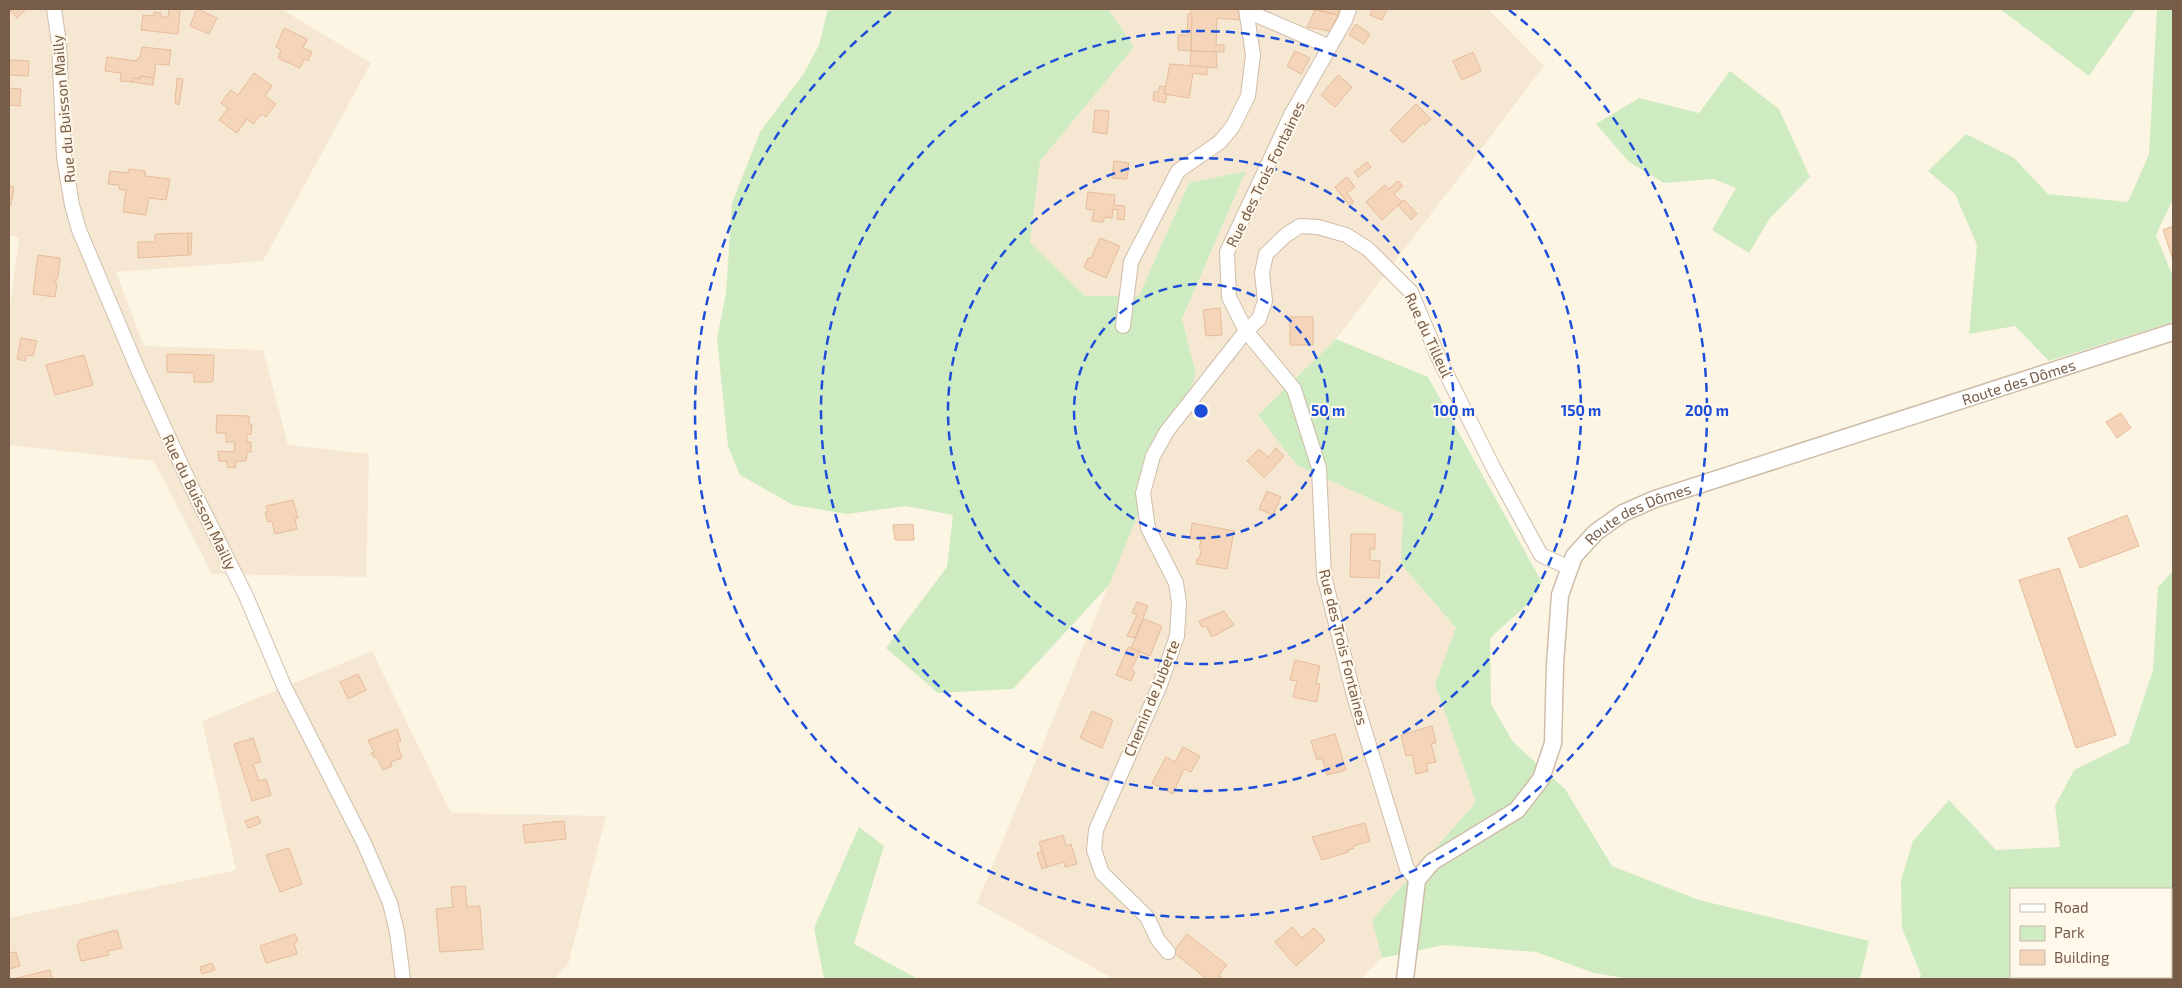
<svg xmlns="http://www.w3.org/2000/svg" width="2182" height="988" font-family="'Exo 2',sans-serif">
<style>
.residential{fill:#f5e7d2}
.green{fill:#cfebc1;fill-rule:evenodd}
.building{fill:#f4d5ba;stroke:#e7bc9a}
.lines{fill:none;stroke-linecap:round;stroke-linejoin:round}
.minor-casing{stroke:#cfbdaa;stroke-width:16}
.tertiary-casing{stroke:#cfbdaa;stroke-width:19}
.minor{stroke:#fff;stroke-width:14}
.tertiary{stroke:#fff;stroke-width:16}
.ring{fill:none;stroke:#1d4ed8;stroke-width:2.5;stroke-dasharray:9 6}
.labels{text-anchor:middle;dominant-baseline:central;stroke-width:4;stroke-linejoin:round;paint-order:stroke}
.street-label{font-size:15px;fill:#775c48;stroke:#fff8eb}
.centre{fill:#1d4ed8;stroke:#fff8eb;stroke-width:2.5}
.ring-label{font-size:15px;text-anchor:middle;font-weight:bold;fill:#1d4ed8;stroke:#fff8eb;stroke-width:4;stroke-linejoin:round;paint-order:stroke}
</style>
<rect width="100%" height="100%" fill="#fdf5e4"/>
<g class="residential">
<path d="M9,9h272l90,54 -108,198 -147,11 28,74 119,4 25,95 81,9 -3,123 -154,-3 -58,-113 -145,-16v-130l10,-77 -10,-3z"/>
<path d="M1108,9h380l56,57 -208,273 -78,76 39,50 106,49 -2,50 55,64 -21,56 41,118 -104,118 10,38 -22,21h-246l-137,-76 219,-529 -14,-54 64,-149 -57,12 -50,114 -54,-1 -55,-53 10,-82 94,-114z"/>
<path d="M372,651l79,162 155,3 -38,149 -15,14h-544v-61l227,-48 -34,-149z"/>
</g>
<g class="green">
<path d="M828,9h280l26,38 -94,114 -10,82 55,53h54l50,-113 57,-12 -64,148 14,55 -87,211 -96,104 -75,4 -52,-45 61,-81 6,-52 -47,-9 -59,8 -54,-9 -53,-30 -12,-29 -11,-108 9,-45 6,-90 28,-71 44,-59 15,-28z"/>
<path d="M2000,9h136l-47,67z"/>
<path d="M2157,9h16v190l-17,36 17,42v45l-124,39 -34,-35 -46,8 8,-89 -22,-51 -27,-23 38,-37 48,24 34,36 80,8 21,-48z"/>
<path d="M1730,71l49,38 31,68 -40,41 -21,35 -37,-23 24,-42 -23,-9 -49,4 -35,-21 -33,-38 43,-26 60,15z"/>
<path d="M1336,339l92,38 114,205 -14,22 -38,34 1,66 22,38 52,47 47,77 87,34 170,41 -9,38h-229l-37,-6 -58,-21 -92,-7 -62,13 -10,-38 104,-118 -41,-118 21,-56 -55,-64 2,-50 -106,-49 -39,-50z"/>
<path d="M2172,572l1,407h-255l3,-4 -19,-47 -1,-48 12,-39 36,-41 47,50 64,-3 -5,-41 19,-36 55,-27 24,-73 5,-83zM2011,889h160v88h-160z"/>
<path d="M859,827l25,19 -30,98 64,35h-94l-10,-51z"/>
</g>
<g class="building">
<path d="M9,9h17l-9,9z"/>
<path d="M169,9h11l-2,25 -37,-4 2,-15 11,1v-4l7,1v4h7z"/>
<path d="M197,9l20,9 -8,16 -19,-8z"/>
<path d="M1191,9h47l3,11 -24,-2 -1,27h8v7l-33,-1z"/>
<path d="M1310,9l28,6 -8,16 -23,-4 8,-17z"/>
<path d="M1314,9h25l-1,6z"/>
<path d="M1372,9h15l-5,11 -12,-5z"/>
<path d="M1188,14h4l-1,37 -13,-1v-15h9z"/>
<path d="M1356,24l14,10 -6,10 -15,-9z"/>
<path d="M284,28l23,11 -4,9 9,4 -4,9 -4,-2 -4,9 -22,-10 3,-8 -5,-3z"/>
<path d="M142,47l29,3 -2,15 -13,-1 -2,14 -13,-2 -1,3 -7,-1 -1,4 -12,-1 1,-8 -16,-2 2,-14 30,4 1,-3h2z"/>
<path d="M1191,51l25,1 1,16 -27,-2z"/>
<path d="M1295,51l15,7 -9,16 -14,-8z"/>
<path d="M1473,52l8,19 -19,9 -9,-19z"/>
<path d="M9,60l20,1 -1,15 -19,-1z"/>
<path d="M1170,64l37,3v8l-14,-2 -4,25 -25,-4z"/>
<path d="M254,73l18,13 -7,10 11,8 -10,13 -4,-3 -9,10 -6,-5 -10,14 -18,-13 9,-12 -7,-5 10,-13 7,5z"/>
<path d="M1338,75l14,12 -17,20 -14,-12z"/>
<path d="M141,76l13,2 -1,7 -21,-3 1,-4 7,1z"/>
<path d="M177,78l6,1 -4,26 -4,-2z"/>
<path d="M1160,86l5,1 -1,7h3l-2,9 -12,-3 1,-8h4z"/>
<path d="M9,88l12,1 -1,17 -11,-1z"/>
<path d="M1416,104l15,15 -6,6 -2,-2 -20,20 -13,-13z"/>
<path d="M1095,110l14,1 -2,23 -14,-2z"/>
<path d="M1114,161l15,2 -2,16 -15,-1z"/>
<path d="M1367,162l4,5 -13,10 -4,-5z"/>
<path d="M129,169l16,2v5l25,3 -4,21 -17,-2 -3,17 -23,-3 3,-22 -7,-1v-4l-11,-1 2,-13 18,2z"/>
<path d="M1347,177l8,10 -8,6 7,9 -4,4 -15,-19z"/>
<path d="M1398,181l5,5 -9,8 8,8 -20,18 -16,-18 19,-17 4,4z"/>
<path d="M9,186l5,1 -3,18h-2z"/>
<path d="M1088,192l27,3 -1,10 11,1 -1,14 -7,-1 1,-9 -5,-1 -1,9 -7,-1 -2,5 -11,-1 2,-11 -8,-1z"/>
<path d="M1404,200l13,14 -6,6 -13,-15z"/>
<path d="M2173,226v34l-10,-30z"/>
<path d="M188,233h4l-1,22h-3z"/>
<path d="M188,233v22l-50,3v-16h17v-8z"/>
<path d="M1100,238l20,8 -14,32 -22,-10 4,-10h3z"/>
<path d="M38,255l22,3 -2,19 -4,6 3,1 -2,13 -22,-3z"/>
<path d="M1220,308l2,27 -16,1 -3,-26z"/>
<rect x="1290" y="317" width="23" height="28"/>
<path d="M21,338l16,3 -4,15 -7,-1 -1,6 -8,-2z"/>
<path d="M167,354l47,1 -1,27h-19v-9l-27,-1z"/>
<path d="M84,355l9,30 -38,10 -9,-30z"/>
<path d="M2121,413l10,15 -14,10 -11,-16z"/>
<path d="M217,415l32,1v8h3l-1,10 -4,1v7h4v10h-4l-1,9h-10l-1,7 -8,-1v-6h-8l-1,-10 16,1 1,-10h-9v-9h-10z"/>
<path d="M1276,448l8,8 -20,22 -17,-17 12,-12 9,8z"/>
<path d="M1267,491l14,6 -8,18 -14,-6z"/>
<path d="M293,500l5,18 -3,1 2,10 -22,5 -3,-13 -4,1 -3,-10h3l-2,-6z"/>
<path d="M2127,515l12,31 -59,22 -12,-30z"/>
<path d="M1192,523l42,8 -7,38 -31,-5 1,-5h2l3,-11h-3l2,-8 -11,-2z"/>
<path d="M913,524l1,16h-19l-2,-15z"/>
<path d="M1351,534h24v15h-5v11l10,1 -1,17 -29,-1z"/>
<path d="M2059,568l57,167 -40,13 -57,-168z"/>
<path d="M1137,602l11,4 -13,32 -8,-2 10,-21 -5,-2z"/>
<path d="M1224,611l10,14 -22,12 -6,-11 -4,1 -3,-6z"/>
<path d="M1144,619l18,7 -12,30 -19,-8z"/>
<path d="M1128,647l12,5 -9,18 4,2 -4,9 -15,-6z"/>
<path d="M1295,660l25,6 -4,17 4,1 -3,18 -24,-5 4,-16 -7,-1z"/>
<path d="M358,674l8,16 -18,9 -8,-17z"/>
<path d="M1092,711l21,9 -11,28 -22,-10z"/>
<path d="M1432,726l4,17 -5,1 5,18 -10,2 2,7 -12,3 -4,-19 -6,1 -5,-21z"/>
<path d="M397,729l4,12 -4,2 5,15 -11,4 1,4 -9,4 -6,-13h-3l-3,-4 3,-1 -6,-12z"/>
<path d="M1335,734l11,36 -19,5 -5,-17 -5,2 -6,-19z"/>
<path d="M253,738l8,24 -8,2 6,17 7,-2 5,16 -19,6 -18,-57z"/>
<path d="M1183,747l17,9 -9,16 -7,-3 -11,25 -21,-11 14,-26 9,5z"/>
<path d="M258,816l3,7 -13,5 -3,-7z"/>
<path d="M564,821l2,18 -41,4 -2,-18z"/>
<path d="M1365,823l5,18 -17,5 1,2 -6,2v2l-26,8 -10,-23z"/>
<path d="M1063,835l3,11 5,-2 6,20 -12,3 -1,-5 -17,5 -8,-25z"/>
<path d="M289,848l13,36 -22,8 -14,-37z"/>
<path d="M1042,851l5,16 -5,2 -5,-16z"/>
<path d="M465,886l2,21 13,-1 3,43 -43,3 -4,-43 17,-2 -2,-20z"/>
<path d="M1292,927l10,11 12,-10 11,12 -29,26 -21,-24z"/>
<path d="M117,930l5,18 -14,3 1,4 -28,6 -4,-16 3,-5z"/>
<path d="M295,934l3,7 -4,2 3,11 -31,9 -6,-17z"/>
<path d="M1187,934l40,31 -8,10 4,4h-16l-34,-27z"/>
<path d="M16,952l4,14 -10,3 -1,-16z"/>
<path d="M212,963l3,7 -13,4 -2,-7z"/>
<path d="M50,970l2,9h-39z"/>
</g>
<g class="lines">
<g class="minor-casing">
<g id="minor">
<path d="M54,9l5,34 5,114 8,48 7,25 60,142 50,110 57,114 38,90 80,157 26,60 7,29 6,47"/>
<path d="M1349,9l-4,11 -54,95 -64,137 2,45 17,34 48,58 25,79 5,108 30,120 53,173 10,11"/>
<path d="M1247,11l83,36"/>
<path d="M1123,326l8,-64 47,-91 42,-29 13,-16 15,-30 5,-41 -7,-46"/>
<path d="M1168,952l-10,-12 -11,-23 -45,-44 -8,-23 2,-20 64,-145 17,-49 2,-33 -3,-20 -28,-55 -5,-35 10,-37 14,-25 79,-100 13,-12 6,-18 -3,-28 4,-19 20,-19 14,-9 18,1 28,8 22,14 43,43 28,67 54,108 48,88 29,13"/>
</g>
</g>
<g class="tertiary-casing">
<g id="tertiary">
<path id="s1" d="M1405,979l12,-99 15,-18 85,-52 24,-31 12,-36 2,-78 5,-70 14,-39 22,-24 27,-19 32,-14 518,-167"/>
</g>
</g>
<use href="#minor" class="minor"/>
<use href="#tertiary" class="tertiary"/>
</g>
<g class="ring">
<circle cx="1201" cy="411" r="127"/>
<circle cx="1201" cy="411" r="253"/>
<circle cx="1201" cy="411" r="380"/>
<path d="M1509 10A506 506 0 1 1 893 10"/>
</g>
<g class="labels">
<g class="street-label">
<text transform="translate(63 109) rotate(-95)">Rue du Buisson Mailly</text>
<text transform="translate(1265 174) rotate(-64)">Rue des Trois Fontaines</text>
<text transform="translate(1429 335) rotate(65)">Rue du Tilleul</text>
<text stroke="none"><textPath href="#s1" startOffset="972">Route des Dômes</textPath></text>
<text transform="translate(200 502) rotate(64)">Rue du Buisson Mailly</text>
<text stroke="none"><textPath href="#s1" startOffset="568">Route des Dômes</textPath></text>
<text transform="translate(1344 647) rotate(76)">Rue des Trois Fontaines</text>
<text transform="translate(1151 698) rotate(-68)">Chemin de Juberte</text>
</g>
</g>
<circle cx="1201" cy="411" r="8" class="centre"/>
<g class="ring-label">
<text x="1328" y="416">50 m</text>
<text x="1454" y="416">100 m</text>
<text x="1581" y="416">150 m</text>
<text x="1707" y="416">200 m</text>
</g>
<rect width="2182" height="988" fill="none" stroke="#775c48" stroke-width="20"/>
<rect x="2010" y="888" width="162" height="90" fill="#fff8eb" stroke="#c9baaa"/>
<rect x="2020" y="904" width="25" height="8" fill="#ffffff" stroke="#c9baaa"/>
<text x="2054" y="913" font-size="15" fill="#775c48">Road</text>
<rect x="2020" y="926" width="25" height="15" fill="#cfebc1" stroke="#c9baaa"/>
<text x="2054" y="938" font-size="15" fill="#775c48">Park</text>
<rect x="2020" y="950" width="25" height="15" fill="#f4d5ba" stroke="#c9baaa"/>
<text x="2054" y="963" font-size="15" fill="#775c48">Building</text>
</svg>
